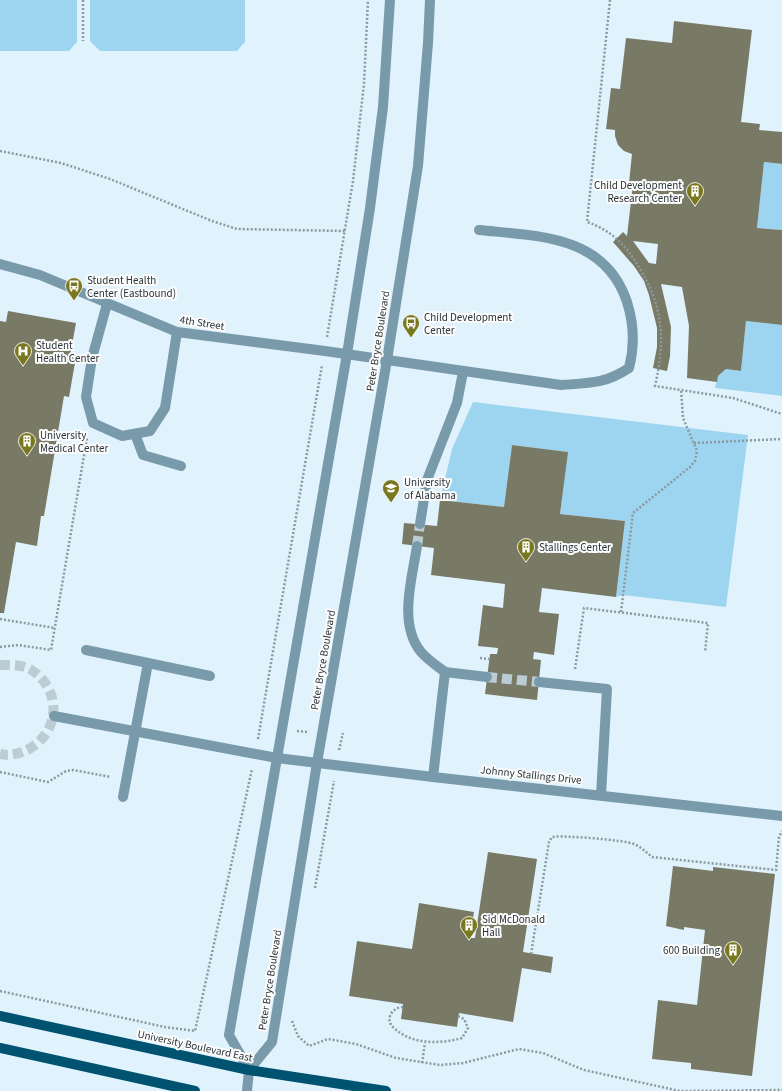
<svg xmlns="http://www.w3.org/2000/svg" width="782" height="1091" font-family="'Source Sans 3',sans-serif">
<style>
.green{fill:#9dd5f0}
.building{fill:#797a66;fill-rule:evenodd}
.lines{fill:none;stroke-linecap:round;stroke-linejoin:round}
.minor-tunnel{stroke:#bcccd5;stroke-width:10;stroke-dasharray:10 5;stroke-linecap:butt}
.path{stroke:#8b99a0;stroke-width:2.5;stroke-dasharray:2 2;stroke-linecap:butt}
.minor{stroke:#799aab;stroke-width:10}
.major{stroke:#005370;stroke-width:10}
.labels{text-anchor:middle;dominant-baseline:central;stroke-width:4;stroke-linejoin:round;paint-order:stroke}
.poi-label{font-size:11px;fill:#2a3338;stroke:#fcfcfc;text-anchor:start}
.street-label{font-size:11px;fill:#2a3338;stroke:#fcfcfc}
</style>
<rect width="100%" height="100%" fill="#e0f2fc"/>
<g class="green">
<path d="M0,0h77v42l-8,9h-69z"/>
<path d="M90,0h155v42l-8,9h-137l-10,-10z"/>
<path d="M764,162l18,2v66l-25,-2z"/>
<path d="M746,321l36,4v71l-67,-8 3,-12 8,-7 15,2z"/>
<path d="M473,402l275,33 -22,172 -103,-12 -7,2 9,-76 -65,-7 7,-62 -55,-7 -8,62 -64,-7 12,-51z"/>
</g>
<g class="building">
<path d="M674,21l78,9 -11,92 19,2 -1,6 23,2v32l-18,-2 -7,66 25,2v95l-36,-4 -5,50 -15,-2 -8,7 -1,6 -30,-4 2,-52 -7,-39 -21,-3 10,43 -1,29 -3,15 -14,-3 4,-21v-19l-8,-33 -5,-14 -10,-15 -21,-24 10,-10 4,4 6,-52 -4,-1 3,-29 -8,-3 -6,-6 -3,-9v-6l-9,-1 5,-41 9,1 6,-51 46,5zM633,241l25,3 -2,20 -7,-1z"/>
<path d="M8,311l68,12 -6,33 6,1 -7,40 -5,-1 -20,120h-3l-4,30 -21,-4 -12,71h-4v-292l6,1z"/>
<path d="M512,445l56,7 -8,62 65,7 -9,76 -74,-9 -3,24 20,2 -5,41 -20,-3 -1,7 8,1 -4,40 -52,-6 5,-40h7l1,-6 -20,-2 5,-41 20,3 2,-24 -74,-9 3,-27 -32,-4 2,-21 33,3 3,-26 64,7z"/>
<path d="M488,852l49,7 -14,93 30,5 -2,16 -29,-5 -9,54 -54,-9 -2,14 -56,-8 2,-15 -54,-8 8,-55 55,8 7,-46 55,9 -4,26h5z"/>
<path d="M673,866l40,5v-4l62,7 -23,202 -61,-7v-6l-39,-4 6,-59 39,5 8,-75 -21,-3v3l-18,-4z"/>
</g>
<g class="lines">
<g class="minor-tunnel">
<path d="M417,546l3,-22"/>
<path d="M0,665c11,0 23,-1 33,6 30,21 26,63 -6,79 -8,4 -18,6 -27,4"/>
<path d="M487,677l52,5"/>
</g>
<g class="path">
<path d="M83,0v41"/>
<path d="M610,0l-23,222c23,8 37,21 50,42 26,41 29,74 18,122l78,12 49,16"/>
<path d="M0,151l61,12 49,16 102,42 25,8 108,2"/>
<path d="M327,337l26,-156 11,-97 4,-84"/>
<path d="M694,443l88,-4"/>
<path d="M621,612l12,-99 57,-46 5,-6 2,-10 -14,-33 -2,-29"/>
<path d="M0,619l55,9"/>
<path d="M0,647l18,-2 33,5 36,-212"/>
<path d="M480,658l9,1"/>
<path d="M575,669l9,-61 124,15 -3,29"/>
<path d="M297,731l11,1"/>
<path d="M258,739l64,-374"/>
<path d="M339,750l4,-17"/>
<path d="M0,772l48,10 18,-11 7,-1 38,7"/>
<path d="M315,888l19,-107"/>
<path d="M531,954l18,-112 3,-5c10,-2 73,3 82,7 7,3 12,8 18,13l124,13 3,-33 3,-6"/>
<path d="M0,991l165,36 30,4 57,-262"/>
<path d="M403,1007c-11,0 -19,13 -9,21 18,17 46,16 68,10l6,-10 -4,-9 -6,-3"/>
<path d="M292,1021l6,15 11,10 19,-7 28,5 40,14 44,7 23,-2 56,-14 24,4 41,17 96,21 102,-1"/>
<path d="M422,1063l3,-20"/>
</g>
<g class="minor">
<path d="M0,264l40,11 137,57 148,19 236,34c28,-2 44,-1 68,-17 6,-23 5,-44 -2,-66 -22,-67 -89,-66 -148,-72"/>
<path d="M107,304l-15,54 -6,39 7,26 29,13 28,-5 15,-23 12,-76"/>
<path d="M135,434l8,21 38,11"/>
<path d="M420,524l7,-44 30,-77 6,-31"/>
<path d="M417,546c-5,33 -19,78 4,106 7,8 16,14 24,20l-12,105"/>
<path d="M86,650l124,26"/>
<path d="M445,672l42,5"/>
<path d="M539,682l68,7 -6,106"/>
<path d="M54,716l223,42 156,19 349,39"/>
<path d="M123,797l25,-134"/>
<path d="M249,1070l23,-28 45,-279 70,-403 31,-194 10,-123 2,-43"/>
<path d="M249,1070l-20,-35 118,-681 23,-146 13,-101 7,-107"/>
<path d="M247,1091l2,-21"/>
</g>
<g class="major">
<path d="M0,1016l249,54 137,21"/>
<path d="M0,1048l195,43"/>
</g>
</g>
<defs>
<g id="building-pin" transform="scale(0.9)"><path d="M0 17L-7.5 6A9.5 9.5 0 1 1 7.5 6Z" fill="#7a781e" stroke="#fcfcfc"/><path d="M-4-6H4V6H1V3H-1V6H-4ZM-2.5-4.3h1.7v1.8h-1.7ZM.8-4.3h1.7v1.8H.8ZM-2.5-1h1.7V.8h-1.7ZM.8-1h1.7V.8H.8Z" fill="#fff"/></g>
<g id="bus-pin" transform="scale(0.9)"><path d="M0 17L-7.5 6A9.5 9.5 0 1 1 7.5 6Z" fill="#7a781e" stroke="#fcfcfc"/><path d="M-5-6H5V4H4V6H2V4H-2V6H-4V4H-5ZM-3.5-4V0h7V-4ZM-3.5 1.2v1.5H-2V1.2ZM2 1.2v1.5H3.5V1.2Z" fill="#fff"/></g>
<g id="hospital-pin" transform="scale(0.9)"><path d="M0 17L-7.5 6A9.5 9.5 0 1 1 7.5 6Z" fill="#7a781e" stroke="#fcfcfc"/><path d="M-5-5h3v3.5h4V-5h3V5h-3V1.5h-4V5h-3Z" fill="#fff"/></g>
<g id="university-pin" transform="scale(0.9)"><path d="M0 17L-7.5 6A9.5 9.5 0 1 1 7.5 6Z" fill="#7a781e" stroke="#fcfcfc"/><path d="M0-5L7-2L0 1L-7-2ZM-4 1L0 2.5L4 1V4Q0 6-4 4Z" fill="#fff"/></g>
</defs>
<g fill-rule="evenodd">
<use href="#building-pin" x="695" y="191"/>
<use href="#bus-pin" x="74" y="286"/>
<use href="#bus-pin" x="411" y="323"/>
<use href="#hospital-pin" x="23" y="351"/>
<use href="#building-pin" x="27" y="441"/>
<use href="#university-pin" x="391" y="488"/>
<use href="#building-pin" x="526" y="547"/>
<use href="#building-pin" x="469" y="925"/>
<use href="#building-pin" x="733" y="950"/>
</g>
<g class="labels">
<g class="poi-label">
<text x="682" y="185" text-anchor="end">Child Development<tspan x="682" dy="13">Research Center</tspan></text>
<text x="87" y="280">Student Health<tspan x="87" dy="13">Center (Eastbound)</tspan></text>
<text x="424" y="317">Child Development<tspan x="424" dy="13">Center</tspan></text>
<text x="36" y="345">Student<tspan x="36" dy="13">Health Center</tspan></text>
<text x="40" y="435">University<tspan x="40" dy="13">Medical Center</tspan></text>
<text x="404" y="482">University<tspan x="404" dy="13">of Alabama</tspan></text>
<text x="539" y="547">Stallings Center</text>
<text x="482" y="919">Sid McDonald<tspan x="482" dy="13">Hall</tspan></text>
<text x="720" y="950" text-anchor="end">600 Building</text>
</g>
<g class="street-label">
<text transform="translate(202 323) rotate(9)">4th Street</text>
<text transform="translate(378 341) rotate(-81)">Peter Bryce Boulevard</text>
<text transform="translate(323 660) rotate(-80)">Peter Bryce Boulevard</text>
<text transform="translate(531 775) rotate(6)">Johnny Stallings Drive</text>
<text transform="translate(270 980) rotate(-81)">Peter Bryce Boulevard</text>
<text transform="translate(195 1046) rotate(12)">University Boulevard East</text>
</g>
</g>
</svg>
